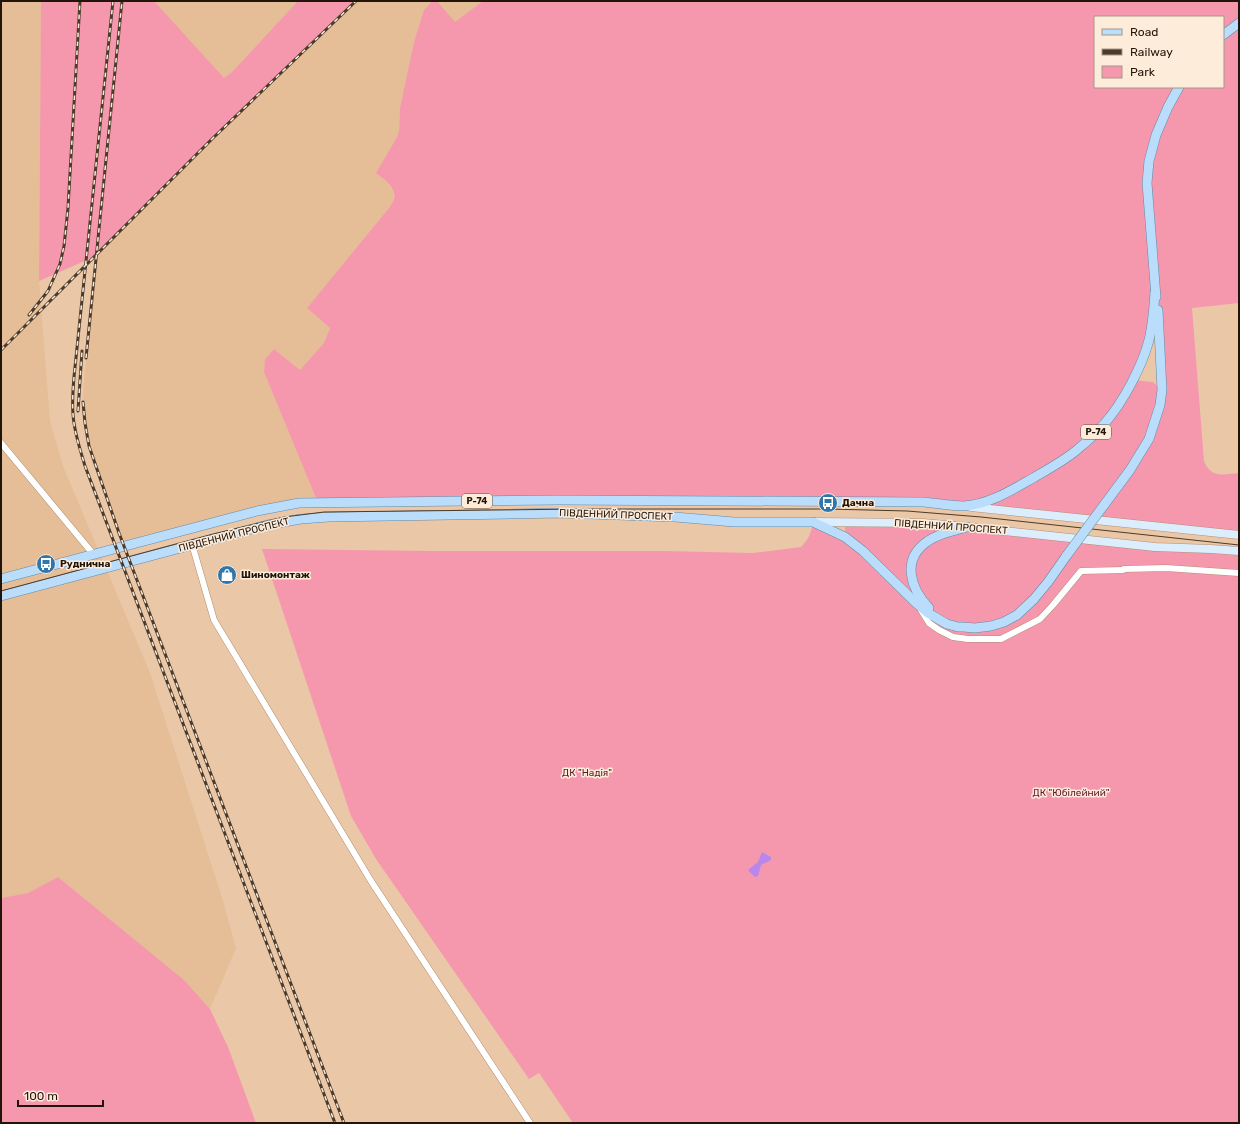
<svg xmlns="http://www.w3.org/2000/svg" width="1240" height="1124" font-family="Rubik,sans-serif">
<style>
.built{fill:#e5bd97}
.green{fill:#f598ae;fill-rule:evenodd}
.water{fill:#b787ed}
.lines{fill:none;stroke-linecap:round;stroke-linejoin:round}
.minor-casing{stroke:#b19071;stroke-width:7}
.secondary-casing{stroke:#b19071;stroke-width:9}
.primary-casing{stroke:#6688a5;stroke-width:10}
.minor{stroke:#fff;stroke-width:6}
.secondary{stroke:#dceefd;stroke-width:8}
.primary{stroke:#b9ddfb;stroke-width:9}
.tram{stroke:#4c3b2a;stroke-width:1}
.rail-casing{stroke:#4c3b2a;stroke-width:3}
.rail{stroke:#feecdb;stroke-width:1.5;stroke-dasharray:4.5;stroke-linecap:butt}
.primary-bridge-casing{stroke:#6688a5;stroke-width:10;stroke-linecap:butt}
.primary-bridge{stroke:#b9ddfb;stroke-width:9}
.labels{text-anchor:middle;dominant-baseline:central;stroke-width:3;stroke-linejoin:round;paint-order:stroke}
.shield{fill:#feecdb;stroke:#635547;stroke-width:1}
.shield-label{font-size:9px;font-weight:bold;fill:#211408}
.poi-label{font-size:10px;font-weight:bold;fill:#211408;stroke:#feecdb;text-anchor:start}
.street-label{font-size:10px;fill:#211408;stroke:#feecdb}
.park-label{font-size:10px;fill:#61152f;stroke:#feecdb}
</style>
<rect width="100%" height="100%" fill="#eac7a7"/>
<g class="built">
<path d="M1,1h40l-2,280 11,140 13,45 87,207 73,228 13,47 -26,61 -26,-29 -126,-103 -30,16 -27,5z"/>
<path d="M154,1h144l-67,72 -7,6z"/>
<path d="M356,1h76l-8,9 -10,32 -14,66 -1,23 -2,6 -21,36 11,9 6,8 1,9 -5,9 -82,100 23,20 -6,15 -24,27 -26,-21 -9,10 -1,13 54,131h-19l-174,44 -36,-101 -4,-23 -2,-22 1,-19 12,-126 117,-118z"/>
<path d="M437,1h46l-28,22z"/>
</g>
<g class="green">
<path d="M41,1h113l70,77 7,-5 67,-72h58l-143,137 -117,118 -57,25z"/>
<path d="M432,1h5l18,21 28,-21h756v302l-47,5 12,153c7,18 19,13 35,12v62l-316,-33 -605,1 -54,-131 1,-13 9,-10 26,21 24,-27 6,-15 -23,-20 82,-100c1,-2 4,-6 5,-9 3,-11 -10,-20 -18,-26l21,-36 2,-6 1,-23 14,-66 10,-32zM1095,17h128v70h-128zM1154,313l7,77 -8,-8 -21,-2z"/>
<path d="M813,522l32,14v-14l78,1 316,28v572h-666l-34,-50 -10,6 -153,-220 -25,-43 -89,-267 170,2h231l90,2 48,-6c8,-8 10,-14 12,-25z"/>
<path d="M58,877l126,103 26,29 18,38 28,76h-255v-225l27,-5z"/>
</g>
<path class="water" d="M762,852l9,5v3l-10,5 -3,11 -3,1 -7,-7 10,-8z"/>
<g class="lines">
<g class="minor-casing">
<g id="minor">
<path d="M1,443l93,112"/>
<path d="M192,544l22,76 157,261 159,242"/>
<path d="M1124,569l42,-1 73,5"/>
<path d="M921,610l8,13 10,7 14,7 15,2h33l39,-20 13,-14 28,-34 42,-1"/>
</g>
</g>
<g class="secondary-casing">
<g id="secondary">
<path d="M971,507l268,28"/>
<path d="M815,522l108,1 44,4 188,20 56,2 28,2"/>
</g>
</g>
<g class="primary-casing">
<g id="primary">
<path d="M1223,35l16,-12"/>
<path d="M1156,297l-9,-114 2,-22 7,-26 12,-28 11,-20"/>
<path d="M1104,505l26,-35 11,-18 8,-13 11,-34 2,-15 -4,-80"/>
<path d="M1,579l256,-68 42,-8 260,-3 364,2c13,1 27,4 40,4 25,-1 49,-16 70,-28 15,-9 33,-18 46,-30 9,-7 18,-16 26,-25 18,-21 37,-56 44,-83 4,-16 5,-32 6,-48"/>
<path d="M1,596l266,-71 34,-6 28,-2 232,-4 114,4 59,5h79l32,15 18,14 52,51 13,11 19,11 11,3h5l12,1 16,-2 13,-4 13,-7 17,-16 14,-17 19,-27"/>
<path d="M929,608c-19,-20 -28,-49 -1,-67 11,-8 26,-10 39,-14"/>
</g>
</g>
<use href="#minor" class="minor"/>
<use href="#secondary" class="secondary"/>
<use href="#primary" class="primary"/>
<path class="tram" d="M1,591l212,-57 71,-17 40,-5 259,-3h245l79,2 74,6 258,28"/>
<g class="rail-casing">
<g id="rail">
<path d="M113,1l-39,376c-1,12 -2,25 -1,37 1,18 7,35 12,52l250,657"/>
<path d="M29,315l19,-24 12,-27 4,-18 4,-38 12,-207"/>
<path d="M1,350l212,-212 143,-137"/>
<path d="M86,358l36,-357"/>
<path d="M83,402l2,21 4,23 30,87 225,590"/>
<path d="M78,411l4,-60"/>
</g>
</g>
<use href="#rail" class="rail"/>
<g class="primary-bridge-casing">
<path id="primary-bridge" d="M1067,555l37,-50"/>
</g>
<use href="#primary-bridge" class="primary-bridge"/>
</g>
<defs>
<g id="bus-disc" transform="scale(1)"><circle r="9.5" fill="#3076ab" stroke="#feecdb"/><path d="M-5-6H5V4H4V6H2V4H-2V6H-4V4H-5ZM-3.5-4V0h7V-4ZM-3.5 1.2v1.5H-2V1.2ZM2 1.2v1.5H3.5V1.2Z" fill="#fff"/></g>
<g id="shop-disc" transform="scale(1)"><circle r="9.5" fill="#3076ab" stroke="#feecdb"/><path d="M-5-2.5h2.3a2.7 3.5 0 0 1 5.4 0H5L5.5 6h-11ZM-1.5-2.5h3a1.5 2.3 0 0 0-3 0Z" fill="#fff"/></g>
</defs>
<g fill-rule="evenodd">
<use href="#bus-disc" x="828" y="503"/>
<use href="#bus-disc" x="46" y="564"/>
<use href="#shop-disc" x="227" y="575"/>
</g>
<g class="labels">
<g class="shield">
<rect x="1081" y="425" width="30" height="14" rx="3"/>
<rect x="462" y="494" width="30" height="14" rx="3"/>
</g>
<g class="shield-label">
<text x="1096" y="432">Р-74</text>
<text x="477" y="501">Р-74</text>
</g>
<g class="poi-label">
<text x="842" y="503">Дачна</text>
<text x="60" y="564">Руднична</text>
<text x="241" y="575">Шиномонтаж</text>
</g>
<g class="street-label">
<text transform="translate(616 515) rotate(2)">ПІВДЕННИЙ ПРОСПЕКТ</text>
<text transform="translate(951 527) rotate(4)">ПІВДЕННИЙ ПРОСПЕКТ</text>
<text transform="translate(234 535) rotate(-14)">ПІВДЕННИЙ ПРОСПЕКТ</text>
</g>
<g class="park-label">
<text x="587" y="773">ДК "Надія"</text>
<text x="1071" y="793">ДК "Юбілейний"</text>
</g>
</g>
<rect width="1240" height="1124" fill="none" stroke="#211408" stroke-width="4"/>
<rect x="1094" y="16" width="130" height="72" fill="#feecdb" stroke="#a69687"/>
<rect x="1102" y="29" width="20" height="6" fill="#b9ddfb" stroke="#a69687"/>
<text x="1130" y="36" font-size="12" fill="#211408">Road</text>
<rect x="1102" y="49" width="20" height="6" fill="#4c3b2a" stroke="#a69687"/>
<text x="1130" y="56" font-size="12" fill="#211408">Railway</text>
<rect x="1102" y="66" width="20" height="12" fill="#f598ae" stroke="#a69687"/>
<text x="1130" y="76" font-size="12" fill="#211408">Park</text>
<path d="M18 1100v6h85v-6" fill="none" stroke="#211408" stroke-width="2"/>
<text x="24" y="1100" font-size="12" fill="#211408" stroke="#feecdb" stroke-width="3" paint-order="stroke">100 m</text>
</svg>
